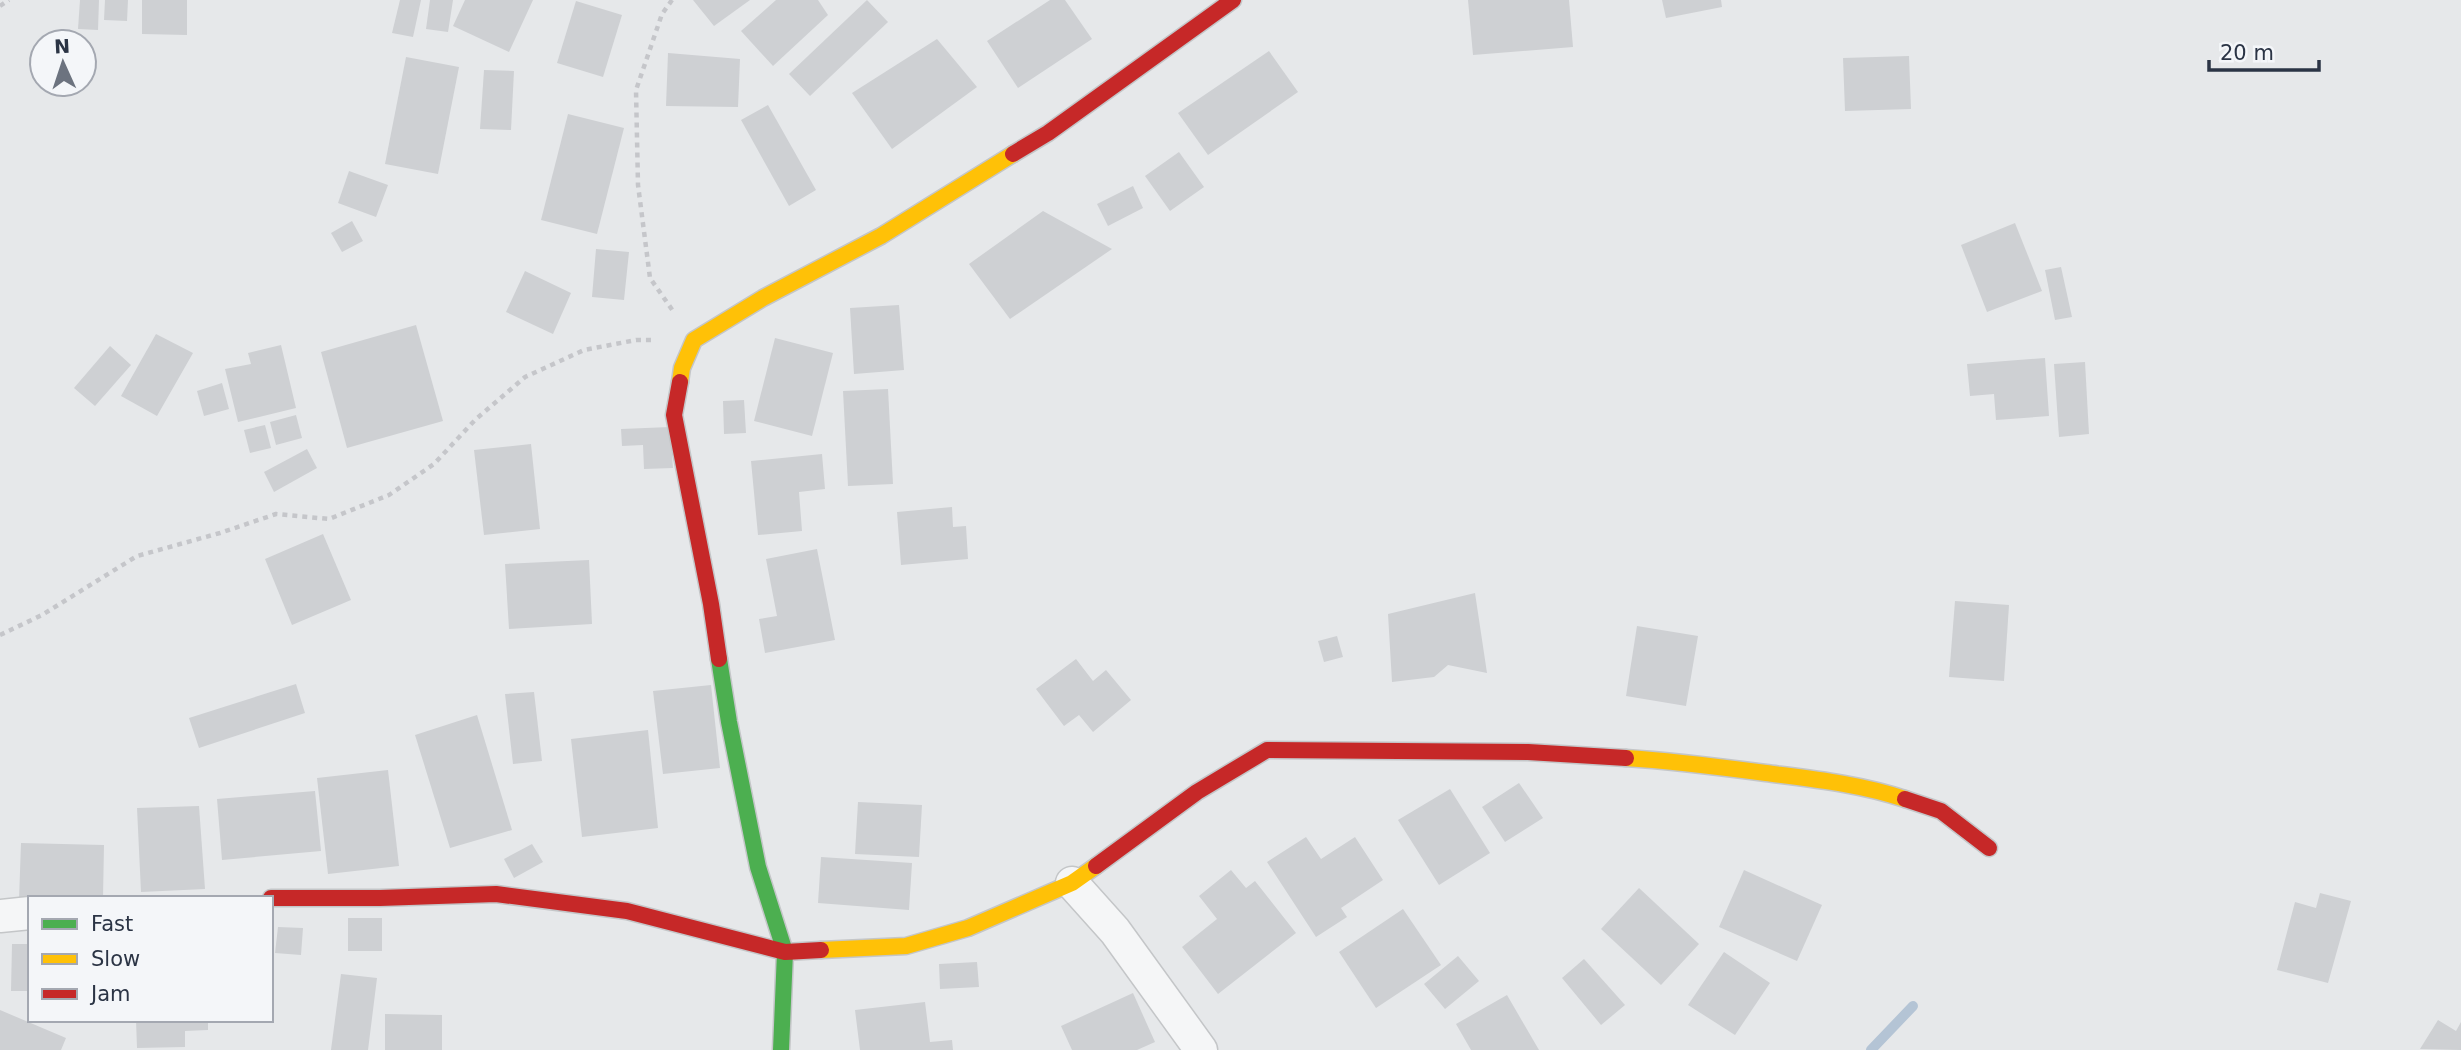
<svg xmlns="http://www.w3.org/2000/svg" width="2461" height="1050" font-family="'DejaVu Sans',sans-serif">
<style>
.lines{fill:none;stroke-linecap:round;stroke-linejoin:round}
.stream{stroke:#b4c4d5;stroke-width:10}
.building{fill:#ced0d3}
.street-casing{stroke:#c4c6c8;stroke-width:35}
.fast-casing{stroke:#c4c6c8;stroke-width:19}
.slow-casing{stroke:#c4c6c8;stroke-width:19}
.jam-casing{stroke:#c4c6c8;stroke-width:19}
.path{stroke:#c5c6ca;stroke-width:4.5;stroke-dasharray:5 5;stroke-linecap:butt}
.street{stroke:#f5f6f7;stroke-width:32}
.fast{stroke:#4caf50;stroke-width:16}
.slow{stroke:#ffc107;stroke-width:16}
.jam{stroke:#c62828;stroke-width:16}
</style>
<rect width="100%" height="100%" fill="#e6e8ea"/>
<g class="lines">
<path class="stream" d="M1871,1050l42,-44"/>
</g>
<g class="building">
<path d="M80,0h19l-1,30 -20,-1z"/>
<path d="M105,0h23l-1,21 -23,-1z"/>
<path d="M142,0h45v35l-45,-1z"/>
<path d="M400,0h21l-8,37 -21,-4z"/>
<path d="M430,0h23l-5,32 -22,-3z"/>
<path d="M465,0h68l-24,52 -56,-26z"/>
<path d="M693,0h57l-36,26z"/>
<path d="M776,0h42l10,15 -55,51 -32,-35z"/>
<path d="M867,0l21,22 -78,74 -21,-22z"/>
<path d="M1050,0h15l27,39 -74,49 -31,-47z"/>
<path d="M1468,0h101l4,47 -100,8z"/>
<path d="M1662,0h59l1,7 -56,11z"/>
<path d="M576,1l46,14 -19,62 -46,-14z"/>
<path d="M937,39l40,48 -85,62 -40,-56z"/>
<path d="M1269,51l29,41 -90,63 -30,-42z"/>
<path d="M668,53l72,6 -2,48 -72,-1z"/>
<path d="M1909,56l2,53 -66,2 -2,-53z"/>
<path d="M406,57l53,10 -21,107 -53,-10z"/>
<path d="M484,70l30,1 -3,59 -31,-1z"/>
<path d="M768,105l48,85 -27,16 -48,-86z"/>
<path d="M568,114l56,14 -27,106 -56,-14z"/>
<path d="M1179,152l25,35 -34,24 -25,-35z"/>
<path d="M349,171l39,14 -12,32 -38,-14z"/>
<path d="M1133,186l10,22 -35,18 -11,-22z"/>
<path d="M1043,211l69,38 -102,70 -41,-55z"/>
<path d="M352,221l11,20 -21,11 -11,-19z"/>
<path d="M2015,223l27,68 -55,21 -26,-67z"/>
<path d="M596,249l33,3 -5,48 -32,-3z"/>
<path d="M2061,267l11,50 -17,3 -10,-50z"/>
<path d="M525,271l46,22 -18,41 -47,-22z"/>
<path d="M899,305l5,65 -50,4 -4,-66z"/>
<path d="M416,325l27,96 -96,27 -26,-96z"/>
<path d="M156,334l37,19 -36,63 -36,-20z"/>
<path d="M775,338l58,15 -21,83 -58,-15z"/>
<path d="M281,345l15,63 -58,14 -13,-53 26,-5 -3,-11z"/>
<path d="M110,346l21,19 -36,41 -21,-18z"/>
<path d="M2045,358l4,58 -53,4 -2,-26 -24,2 -3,-32z"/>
<path d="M2085,362l4,72 -30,3 -5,-73z"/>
<path d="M222,383l7,26 -25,7 -7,-25z"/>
<path d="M888,389l5,95 -45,2 -5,-95z"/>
<path d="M744,400l2,33 -22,1 -1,-33z"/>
<path d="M296,415l6,23 -26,7 -6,-23z"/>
<path d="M265,425l6,23 -21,5 -6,-23z"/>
<path d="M670,427l3,41 -29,1 -1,-24 -21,1 -1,-17z"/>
<path d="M531,444l9,85 -56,6 -10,-85z"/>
<path d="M307,449l10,19 -43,24 -10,-20z"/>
<path d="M822,454l3,35 -26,3 3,39 -44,4 -7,-74z"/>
<path d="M952,507l1,20 13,-1 2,33 -67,6 -4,-53z"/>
<path d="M323,534l28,66 -59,25 -27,-66z"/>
<path d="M817,549l18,91 -70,13 -6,-34 18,-3 -11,-57z"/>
<path d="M589,560l3,64 -83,5 -4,-65z"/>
<path d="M1475,593l12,80 -39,-8 -14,12 -42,5 -4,-68z"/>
<path d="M1955,601l54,4 -5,76 -55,-4z"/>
<path d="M1637,626l61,10 -12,70 -60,-10z"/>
<path d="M1337,636l6,21 -19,5 -6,-21z"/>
<path d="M1076,659l17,22 13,-11 25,30 -38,32 -14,-17 -15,11 -28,-37z"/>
<path d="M296,684l9,29 -106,35 -10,-30z"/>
<path d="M711,685l9,83 -57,6 -10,-83z"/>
<path d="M534,692l8,69 -29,3 -8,-70z"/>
<path d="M477,715l35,115 -62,18 -35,-113z"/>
<path d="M648,730l10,98 -76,9 -11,-98z"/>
<path d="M388,770l11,96 -71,8 -11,-96z"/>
<path d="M1519,783l24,35 -38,24 -23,-35z"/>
<path d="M1450,789l40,64 -51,32 -41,-65z"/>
<path d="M315,791l6,60 -99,9 -5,-61z"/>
<path d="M858,802l64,3 -3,52 -64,-3z"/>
<path d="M199,806l6,83 -64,3 -4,-84z"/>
<path d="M1306,837l15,22 34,-22 28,43 -42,28 6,9 -31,20 -49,-75z"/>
<path d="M21,843l83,2 -1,53h-73l-11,2z"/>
<path d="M532,844l11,18 -29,16 -10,-19z"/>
<path d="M821,857l91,6 -3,47 -91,-7z"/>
<path d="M1231,870l15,18 9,-7 41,52 -78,61 -36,-47 35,-28 -18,-23z"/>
<path d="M1744,870l78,35 -25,56 -78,-34z"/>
<path d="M1639,888l60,56 -38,41 -60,-56z"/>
<path d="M2320,893l31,8 -23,82 -51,-13 18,-68 21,6z"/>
<path d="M1403,909l38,56 -65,43 -37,-56z"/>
<rect x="348" y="918" width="34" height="33"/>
<path d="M278,927l25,1 -2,27 -26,-2z"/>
<path d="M12,944h18v47h-19z"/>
<path d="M1724,952l46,31 -35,52 -47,-30z"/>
<path d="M1458,956l21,25 -34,28 -21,-25z"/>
<path d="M1584,959l41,46 -24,20 -39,-47z"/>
<path d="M977,962l2,25 -39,2 -1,-25z"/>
<path d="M341,974l36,4 -9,72h-37z"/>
<path d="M1133,993l22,49 -18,8h-65l-11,-24z"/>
<path d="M1507,995l32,55h-68l-15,-26z"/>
<path d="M925,1002l5,40 22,-2 1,10h-93l-5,-40z"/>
<path d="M0,1010l66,28 -5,12h-61z"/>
<path d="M385,1014l57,1v35h-57z"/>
<path d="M136,1020h72v10l-23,1v16l-48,1z"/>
<path d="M2438,1020l18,11 5,-9v28l-41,-1z"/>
</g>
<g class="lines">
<g class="street-casing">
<g id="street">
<path d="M1072,883l43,48 86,119"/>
<path d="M0,916l30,-3"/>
</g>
</g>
<g class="fast-casing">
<path id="fast" d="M719,659l10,63 29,145 27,85 -4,98"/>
</g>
<g class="slow-casing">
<g id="slow">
<path d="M680,382l2,-14 12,-28 69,-42 118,-62 132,-82"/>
<path d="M1626,758c47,3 94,9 140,15 47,6 95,11 139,26"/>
<path d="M821,950l85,-4 62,-18 104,-45 24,-17"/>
</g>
</g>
<g class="jam-casing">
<g id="jam">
<path d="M1013,154l35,-21 185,-133"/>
<path d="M680,382l-6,33 37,189 8,55"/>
<path d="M1905,799l36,12 48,37"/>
<path d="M1096,866l101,-74 70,-42 261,2 98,6"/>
<path d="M271,898h109l116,-4 131,17 158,41 36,-2"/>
</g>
</g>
<g class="path">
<path d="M672,0l-10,14 -26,76 2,95 12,93 23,33"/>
<path d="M0,6l9,-6"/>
<path d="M0,635l42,-20 95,-59 83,-23 56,-19 53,5 60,-24 45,-31 41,-44 50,-43 59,-27 52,-10h18"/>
</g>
<use href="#street" class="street"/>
<use href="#fast" class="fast"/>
<use href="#slow" class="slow"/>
<use href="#jam" class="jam"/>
</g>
<rect x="28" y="896" width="245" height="126" fill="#f4f6f9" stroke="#a4a8b1" stroke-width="2"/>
<rect x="42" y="919" width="35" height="10" fill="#4caf50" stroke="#a4a8b1" stroke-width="2"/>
<text x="91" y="931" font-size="21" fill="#2b3445">Fast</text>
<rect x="42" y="954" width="35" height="10" fill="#ffc107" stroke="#a4a8b1" stroke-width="2"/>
<text x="91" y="966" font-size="21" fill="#2b3445">Slow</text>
<rect x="42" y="989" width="35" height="10" fill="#c62828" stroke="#a4a8b1" stroke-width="2"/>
<text x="91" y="1001" font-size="21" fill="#2b3445">Jam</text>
<g transform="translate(63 63) rotate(357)"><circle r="33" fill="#f4f6f9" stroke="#a4a8b1" stroke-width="2"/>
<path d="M0-5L12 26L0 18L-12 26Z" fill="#6c737f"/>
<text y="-10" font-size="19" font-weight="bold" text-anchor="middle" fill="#2b3445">N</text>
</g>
<path d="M2209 60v10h110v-10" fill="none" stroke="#2b3445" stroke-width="3.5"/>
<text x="2220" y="60" font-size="21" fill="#2b3445" stroke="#f4f6f9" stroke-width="5" paint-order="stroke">20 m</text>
</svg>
